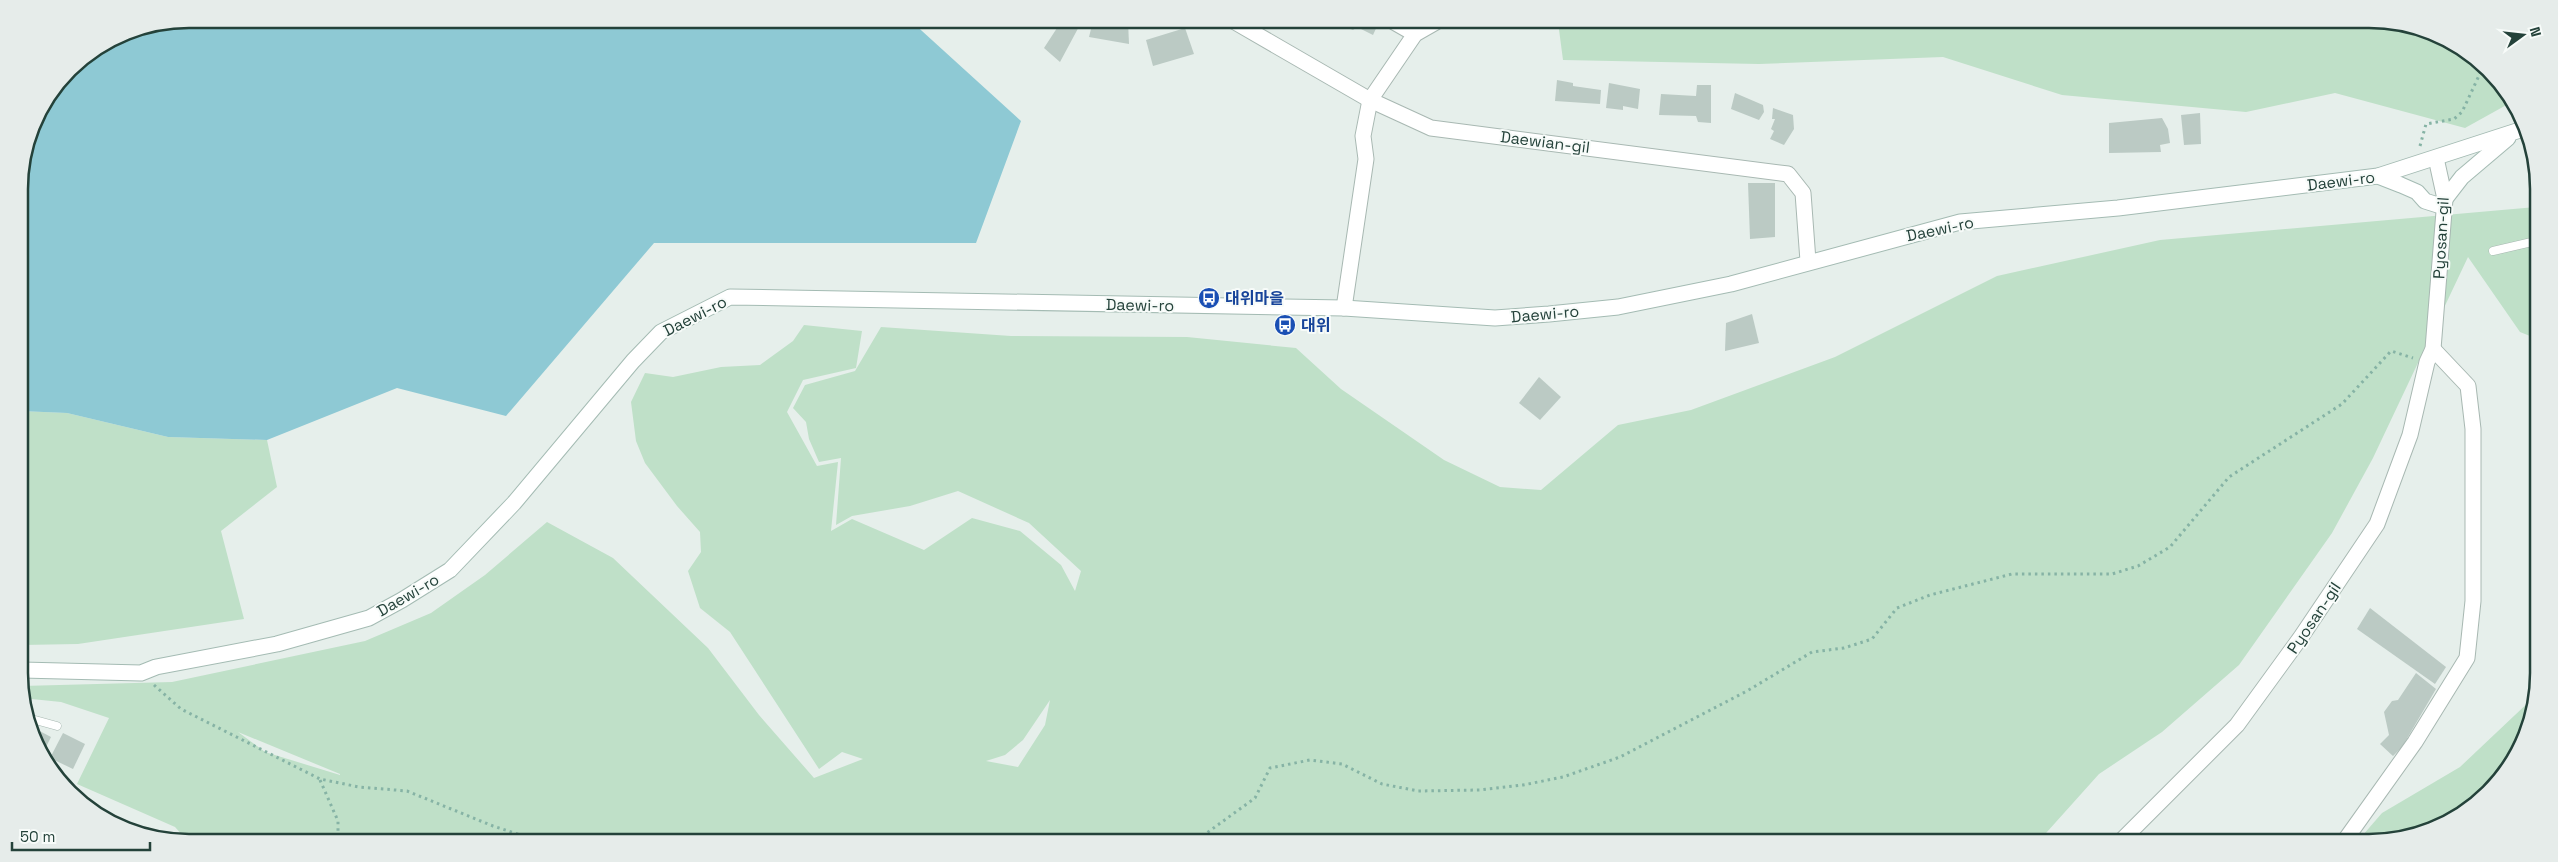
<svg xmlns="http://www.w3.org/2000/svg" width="2558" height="862" font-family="'Space Grotesk','Noto Sans KR',sans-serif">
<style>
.green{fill:#bfe0c8;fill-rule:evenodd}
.water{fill:#8ec9d4}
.building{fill:#bbcac4}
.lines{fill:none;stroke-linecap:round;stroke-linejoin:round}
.lane-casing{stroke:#a8b8b2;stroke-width:9}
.street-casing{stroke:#a8b8b2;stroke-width:17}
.secondary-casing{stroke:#a4bbb3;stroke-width:17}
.path{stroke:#86b3a5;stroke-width:3;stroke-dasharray:2.5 4;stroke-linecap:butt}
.lane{stroke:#fff;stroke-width:8}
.street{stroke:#fff;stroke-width:15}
.secondary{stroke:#fff;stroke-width:15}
.labels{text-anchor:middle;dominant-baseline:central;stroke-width:4;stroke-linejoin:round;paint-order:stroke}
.street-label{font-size:16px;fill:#24423a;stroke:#f7fbf9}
.transit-label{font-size:16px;font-weight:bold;fill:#164399;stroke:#f7fbf9;text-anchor:start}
.rim{fill:none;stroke:#24423a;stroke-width:2.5}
</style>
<rect width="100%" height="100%" fill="#e6efeb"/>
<g class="green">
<path d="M1558,22l855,3 50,22 34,30 13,26 -45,25 -130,-35 -89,19 -184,-17 -119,-38 -184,7 -196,-4z"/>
<path d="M2536,207l-1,131 -15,-6 -52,-75 -95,201 -41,75 -93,132 -77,67 -63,42 -61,68h-179l-4,-5 -10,5 -1661,-5 -9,-10 -98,-43 32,-66 -48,-16 -39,-4v-12l150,-4 193,-41 66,-28 54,-38 62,-53 66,36 95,90 51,67 55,63 49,-19 -21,-7 -23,17 -89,-137 -30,-24 -12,-37 13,-19 -1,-20 -23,-26 -32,-43 -9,-22 -5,-39 14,-29 28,4 48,-10 39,-2 33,-24 11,-16 58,6 -6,37 -53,12 -16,32 30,54 21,-4 -7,69 21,-12 72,31 48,-32 48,13 41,34 14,26 6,-20 -52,-48 -71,-32 -48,15 -58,10 -16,9 5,-67 -22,4 -10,-23 -3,-17 -13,-14 12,-23 50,-14 26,-44 130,9 176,1 109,11 45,41 103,71 56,27 41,3 77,-65 73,-15 144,-53 162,-81 163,-36zM1050,700l-5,25 -27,42 -32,-6 19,-6 18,-15zM238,732l102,42v1l-75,-23z"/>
<path d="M20,411l47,2 101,24 99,3 10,47 -56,44 23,88 -166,25 -56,1z"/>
<path d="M2533,698c0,56 -48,109 -98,132 -22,10 -56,13 -79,13l26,-30 78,-46z"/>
</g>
<path class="water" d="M189,19l722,2 110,100 -45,122h-322l-148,173 -109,-28 -130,52 -99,-3 -101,-24 -47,-2 -1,-233 13,-54 37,-56 55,-36z"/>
<g class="building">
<path d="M1049,21h33l-22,41 -16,-14 13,-20z"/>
<path d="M1093,21h35l1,23 -40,-7z"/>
<path d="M1333,22h46l-6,13 -16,-8 -4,3z"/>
<path d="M1185,28l9,26 -41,12 -7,-26z"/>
<path d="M1557,80l16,3v3l28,4 -1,14 -45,-3z"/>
<path d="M1609,83l31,6 -2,20 -15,-3v4l-17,-2z"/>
<path d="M1697,85h14v38l-13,-1 -2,-6 -37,-1 2,-21 35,2z"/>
<path d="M1735,93l28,12 1,7 -5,8 -28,-11z"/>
<path d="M1773,108l20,7 1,14 -10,16 -14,-6 4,-8 -3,-2 4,-10h-3z"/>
<path d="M2200,113l1,31 -17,1 -3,-30z"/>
<path d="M2162,118l6,11 2,14 -10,2 1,7 -52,1v-30z"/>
<path d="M1748,183h27v54l-25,2z"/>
<path d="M1752,314l7,29 -34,8 1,-28z"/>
<path d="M1539,377l22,20 -21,23 -21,-17z"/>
<path d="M2370,608l76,59 -11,17 -78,-55z"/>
<path d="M2416,673l20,16 -34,58 -9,9 -13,-12 9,-9 -5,-23 8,-11 6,-1z"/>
<path d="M32,727l19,10 -7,14 -10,-21z"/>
<path d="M63,733l22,11 -12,25 -23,-11z"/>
<path d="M148,827l9,10 -18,-2z"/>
</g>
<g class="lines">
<g class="lane-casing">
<g id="lane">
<path d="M2493,251l43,-10"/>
<path d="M28,718l29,8"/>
</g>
</g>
<g class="street-casing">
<g id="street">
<path d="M1235,22l135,78 61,28 357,46 15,19 5,68"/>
<path d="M1394,22l21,12"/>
<path d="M1344,308l22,-149 -3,-23 7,-36 45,-66 21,-12"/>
<path d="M2120,842l117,-117 64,-88 76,-113 33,-89 17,-73 6,-13 12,-150 -9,-41"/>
<path d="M2343,843l72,-101 52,-84 6,-57v-172l-5,-43 -35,-37"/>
</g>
</g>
<g class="secondary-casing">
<g id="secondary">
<path d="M2378,176l23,9 16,7 8,9 19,6"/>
<path d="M2445,199l17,-22 46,-39"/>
<path d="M22,670l119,3 15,-6 121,-23 92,-26 33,-18 48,-30 64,-67 119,-142 28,-29 69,-35 614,11 151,10 54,-4 69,-7 113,-23 229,-62 158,-14 260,-32 145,-47"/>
</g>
</g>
<g class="path">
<path d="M2420,146l6,-22 28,-5 8,-7 22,-47"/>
<path d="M154,685l27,24 139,70 39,8 48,4 86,35 37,12"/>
<path d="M320,780l18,41v17"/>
<path d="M1197,840l58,-42 15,-30 40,-8 32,4 40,20 36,7 62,-1 43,-5 40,-8 57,-20 127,-66 65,-39 32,-4 28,-9 25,-31 33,-13 82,-21h100l26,-8 32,-19 59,-70 113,-73 49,-53 22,7"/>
</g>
<use href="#lane" class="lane"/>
<use href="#street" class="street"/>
<use href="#secondary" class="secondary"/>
</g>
<defs>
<g id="bus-disc" transform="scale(1.125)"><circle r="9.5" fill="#1a4fb4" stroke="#f7fbf9"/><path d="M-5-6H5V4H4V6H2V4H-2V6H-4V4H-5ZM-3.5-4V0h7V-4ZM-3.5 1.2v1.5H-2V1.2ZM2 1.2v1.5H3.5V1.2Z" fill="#fff"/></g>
</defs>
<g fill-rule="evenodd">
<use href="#bus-disc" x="1209" y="298"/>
<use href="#bus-disc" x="1285" y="325"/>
</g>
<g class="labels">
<g class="street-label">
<text transform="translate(1545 142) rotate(7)">Daewian-gil</text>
<text transform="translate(2341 181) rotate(-7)">Daewi-ro</text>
<text transform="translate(1940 229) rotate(-12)">Daewi-ro</text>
<text transform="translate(2441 238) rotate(-87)">Pyosan-gil</text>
<text transform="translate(1140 305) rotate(1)">Daewi-ro</text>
<text transform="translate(1545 314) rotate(-5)">Daewi-ro</text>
<text transform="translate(695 316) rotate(-27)">Daewi-ro</text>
<text transform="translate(408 595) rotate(-30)">Daewi-ro</text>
<text transform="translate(2314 618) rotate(-56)">Pyosan-gil</text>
</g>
<g class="transit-label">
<text x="1225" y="298">대위마을</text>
<text x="1301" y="325">대위</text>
</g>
</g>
<path d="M0 0H2558V862H0ZM189 28H2369A161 161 0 0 1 2530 189V673A161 161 0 0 1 2369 834H189A161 161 0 0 1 28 673V189A161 161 0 0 1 189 28Z" fill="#e6ecea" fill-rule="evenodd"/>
<path class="rim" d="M189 28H2369A161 161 0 0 1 2530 189V673A161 161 0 0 1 2369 834H189A161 161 0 0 1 28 673V189A161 161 0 0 1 189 28Z"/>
<g transform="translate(2523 35) rotate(75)" stroke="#f7fbf9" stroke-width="4" paint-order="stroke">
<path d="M0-4L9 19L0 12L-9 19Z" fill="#24423a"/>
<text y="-8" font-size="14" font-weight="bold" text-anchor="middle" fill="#24423a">N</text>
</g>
<path d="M12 842v8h138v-8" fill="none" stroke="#24423a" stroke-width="2.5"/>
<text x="20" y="842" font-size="15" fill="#24423a" stroke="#f7fbf9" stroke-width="4" paint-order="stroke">50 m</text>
</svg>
